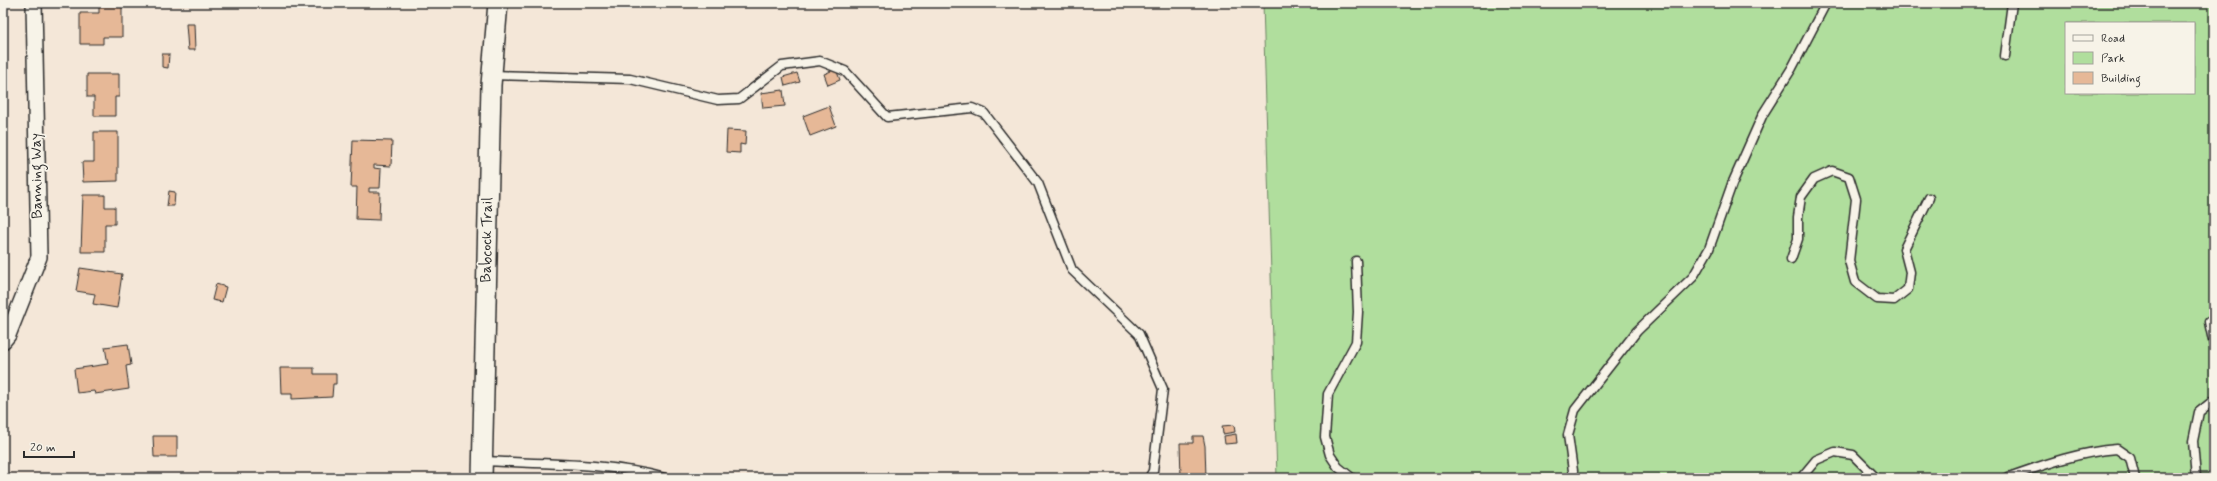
<svg xmlns="http://www.w3.org/2000/svg" width="2217" height="481" font-family="Mynerve,sans-serif">
<style>
.green{fill:#b0de9d;stroke:#6e8464;fill-rule:evenodd}
.building{fill:#e6b897;stroke:#2b2b2b}
.lines{fill:none;stroke-linecap:round;stroke-linejoin:round}
.service-casing{stroke:#2b2b2b;stroke-width:11}
.minor-casing{stroke:#2b2b2b;stroke-width:18}
.tertiary-casing{stroke:#2b2b2b;stroke-width:22}
.service{stroke:#f7f3e8;stroke-width:8}
.minor{stroke:#f7f3e8;stroke-width:15}
.tertiary{stroke:#f7f3e8;stroke-width:19}
.labels{text-anchor:middle;dominant-baseline:central;stroke-width:3.5;stroke-linejoin:round;paint-order:stroke}
.street-label{font-size:15px;fill:#2b2b2b;stroke:#f7f3e8}
</style>
<rect width="100%" height="100%" fill="#f4e7d8"/>
<filter id="ink" filterUnits="userSpaceOnUse"><feTurbulence type="fractalNoise" baseFrequency=".025" numOctaves="2"/><feDisplacementMap in="SourceGraphic" scale="8" xChannelSelector="R" yChannelSelector="G"/><feConvolveMatrix kernelMatrix="1 2 1 2 8 2 1 2 1" color-interpolation-filters="sRGB"/></filter>
<g filter="url(#ink)">
<path class="green" d="M1263,3h951v475h-937zM2066,23h128v70h-128z"/>
<g class="building">
<path d="M99,3h23v34h-19v7h-23v-31h19z"/>
<path d="M186,24h8l1,26h-7z"/>
<path d="M162,54h7l-1,14 -6,-1z"/>
<path d="M836,69l4,11 -12,5 -4,-11z"/>
<path d="M797,73l3,9 -15,4 -2,-9z"/>
<path d="M87,74h32v23h-4v19h-21v-19h-7z"/>
<path d="M783,90l2,16 -22,2 -2,-15z"/>
<path d="M829,106l7,20 -26,10 -7,-20z"/>
<path d="M727,130l19,1 -1,14 -5,-1v9l-14,-1z"/>
<path d="M94,132h24v49l-35,1 -1,-20h12z"/>
<path d="M353,140l39,1 -1,25 -17,-1v3l7,1 -1,19h-11v4h11l-1,28 -23,-1 1,-32h-6z"/>
<path d="M169,191l6,1 -1,14h-7z"/>
<path d="M83,195h22v12h10v17h-10v28h-24z"/>
<path d="M80,268l42,6 -5,34 -24,-4 2,-10 -19,-3z"/>
<path d="M216,284l10,3 -4,15 -10,-2z"/>
<path d="M128,344l3,21 -5,1 3,23 -34,5 -1,-3 -17,2 -3,-24 34,-5 -3,-17z"/>
<path d="M280,368h34v6h22v10h-3l-1,13 -40,2v-5h-11z"/>
<path d="M1234,425l1,7 -12,2 -1,-8z"/>
<path d="M1236,434l1,9 -12,1 -1,-8z"/>
<path d="M153,436h24v21h-23z"/>
<path d="M1193,436h10l2,10 1,32h-25l-1,-35h13z"/>
</g>
<g class="lines">
<g class="service-casing">
<g id="service">
<path d="M2005,56l7,-53"/>
<path d="M492,75l138,4 88,21 21,-1 43,-33 38,-5 25,10 42,46 85,-9 12,5 54,70 34,87 67,64 24,55 -10,82 -4,7"/>
<path d="M1791,259l7,-20v-22l3,-20 13,-18 18,-8 17,6 7,22 -7,62 6,21 22,17 17,1 14,-11 2,-17 -6,-23 25,-51"/>
<path d="M2209,322l5,23"/>
<path d="M482,461c62,3 123,1 183,17"/>
<path d="M1352,478l-14,-11 -8,-12 -5,-18 3,-43 28,-52 2,-30 -2,-51"/>
<path d="M1574,478l-6,-43 7,-25 62,-79 56,-54 16,-28 23,-65 31,-70 29,-46 34,-65"/>
<path d="M1801,478l15,-18 19,-8 18,3 23,23"/>
<path d="M2006,478c37,-13 72,-26 111,-29l13,9 5,20"/>
<path d="M2196,478l-3,-37 6,-29 15,-12"/>
</g>
</g>
<g class="minor-casing">
<path id="minor" d="M3,341l5,-6 31,-78 -5,-254"/>
</g>
<g class="tertiary-casing">
<path id="tertiary" d="M482,478l9,-393 7,-82"/>
</g>
<use href="#service" class="service"/>
<use href="#minor" class="minor"/>
<use href="#tertiary" class="tertiary"/>
</g>
</g>
<g class="labels">
<g class="street-label">
<text transform="translate(37 176) rotate(-91)">Banning Way</text>
<text transform="translate(487 240) rotate(-89)">Babcock Trail</text>
</g>
</g>
<rect width="2217" height="481" fill="none" stroke="#f7f3e8" stroke-width="16"/>
<rect x="8" y="8" width="2201" height="465" fill="none" stroke="#2b2b2b" stroke-width="1.5" filter="url(#ink)"/>
<rect x="2065" y="22" width="130" height="72" fill="#f7f3e8" stroke="#a5a39c"/>
<rect x="2073" y="35" width="20" height="6" fill="#f7f3e8" stroke="#a5a39c"/>
<text x="2101" y="42" font-size="12" fill="#2b2b2b">Road</text>
<rect x="2073" y="52" width="20" height="12" fill="#b0de9d" stroke="#a5a39c"/>
<text x="2101" y="62" font-size="12" fill="#2b2b2b">Park</text>
<rect x="2073" y="72" width="20" height="12" fill="#e6b897" stroke="#a5a39c"/>
<text x="2101" y="82" font-size="12" fill="#2b2b2b">Building</text>
<path d="M24 451v6h50v-6" fill="none" stroke="#2b2b2b" stroke-width="2"/>
<text x="30" y="451" font-size="12" fill="#2b2b2b" stroke="#f7f3e8" stroke-width="3" paint-order="stroke">20 m</text>
</svg>
